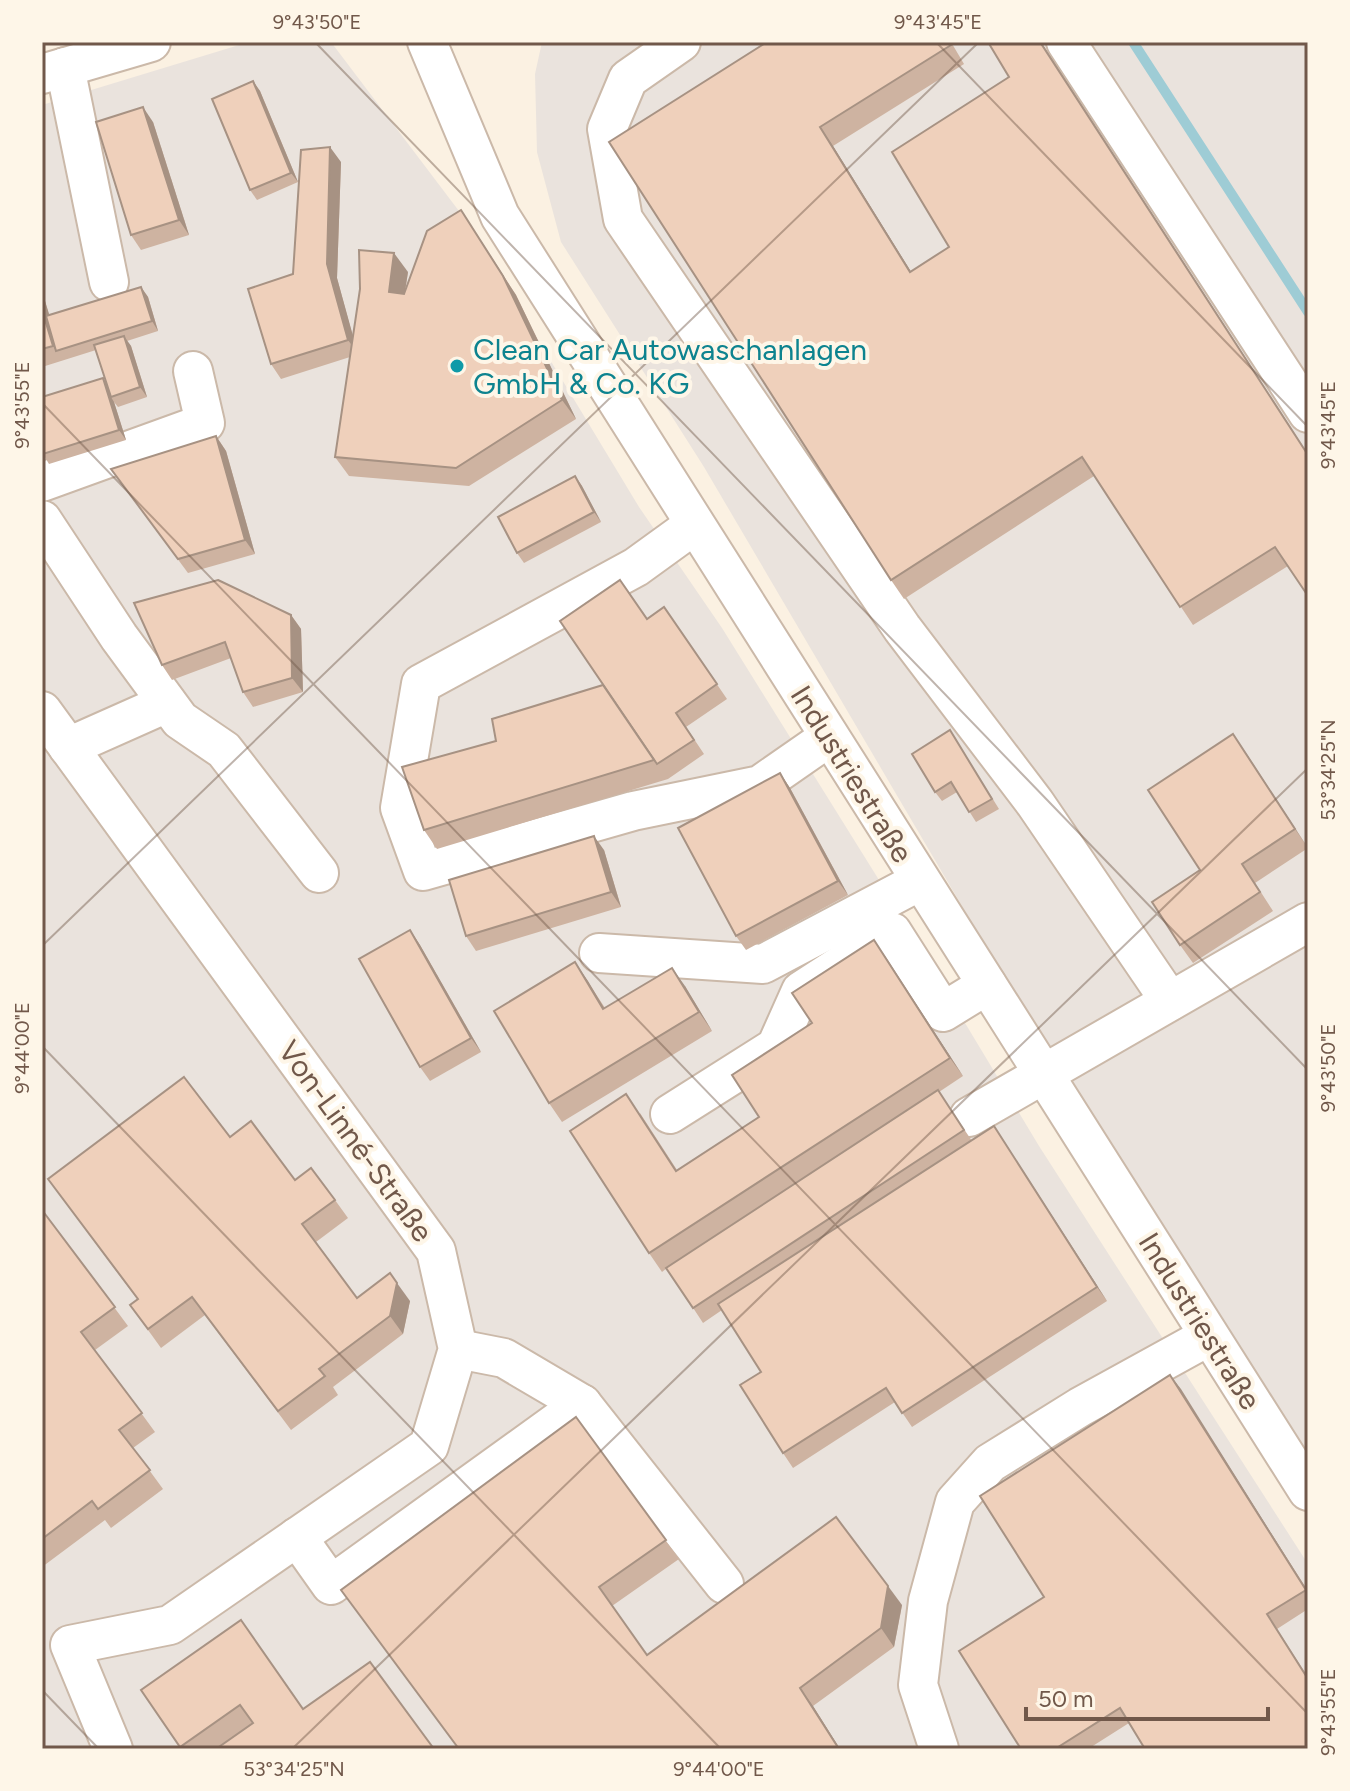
<svg xmlns="http://www.w3.org/2000/svg" width="1350" height="1791" font-family="Figtree,sans-serif">
<style>
.industrial{fill:#eae3dd}
.lines{fill:none;stroke-linecap:round;stroke-linejoin:round}
.stream{stroke:#9eccd5;stroke-width:10}
.minor-casing{stroke:#cbb9a9;stroke-width:42}
.minor{stroke:#fff;stroke-width:38}
.wall{fill:#ceb3a1}
.shaded-wall{fill:#a79283}
.building{fill:#efd0bb;stroke:#a79283;stroke-width:2}
.ticks{fill:none;stroke:#71584a;stroke-width:2;stroke-opacity:0.45}
.culture-dot{fill:#0f9aa8;stroke:#fef6e8;stroke-width:3}
.labels{text-anchor:middle;dominant-baseline:central;stroke-width:8;stroke-linejoin:round;paint-order:stroke}
.culture-label{font-size:30px;fill:#0d838f;stroke:#fef6e8;text-anchor:start}
.street-label{font-size:30px;fill:#71584a;stroke:#fef6e8}
.neatline{fill:none;stroke:#71584a;stroke-width:3}
.ticks-label{font-size:20px;text-anchor:middle;fill:#71584a}
</style>
<rect width="100%" height="100%" fill="#fbf1e2"/>
<g class="industrial">
<path d="M249,42h82l134,177 174,288 83,121 157,252 160,266 269,418v185h-1266v-1644z"/>
<path d="M542,42h766v1453l-604,-1028 -143,-225 -24,-90 -2,-78z"/>
</g>
<g class="lines">
<path class="stream" d="M1133,42l175,270"/>
<g class="minor-casing">
<g id="minor">
<path d="M427,42l73,174 808,1275"/>
<path d="M681,42l-53,37 -21,50 16,90 279,409 133,175 135,198"/>
<path d="M1066,42l242,371"/>
<path d="M65,67l44,215"/>
<path d="M42,74l109,-32"/>
<path d="M42,482l163,-59 -12,-52"/>
<path d="M42,520l77,117 61,83 44,30 95,123"/>
<path d="M694,525l-58,42 -215,117 -21,124 23,63 210,-60 127,-26 69,-48"/>
<path d="M42,711l394,540 22,98 -29,97 -259,179 -100,20 43,104"/>
<path d="M68,747l99,-44"/>
<path d="M599,953l164,11 157,-83"/>
<path d="M670,1114l106,-67 25,-56 91,-59 51,80 44,-27"/>
<path d="M969,1117l339,-195"/>
<path d="M458,1349l46,9 78,46"/>
<path d="M297,1537l34,48 251,-181 142,180"/>
<path d="M939,1749l-21,-64 10,-84 27,-99 35,-39 90,-56 129,-71"/>
</g>
</g>
<use href="#minor" class="minor"/>
</g>
<g class="wall">
<path d="M767,42h184l13,22 -131,82 78,126 38,-25 60,-170 32,-35 267,412v142l-20,-30 -95,59 -99,-149 -190,123 -13,-19z"/>
<path d="M253,81l7,10 38,91 -41,18 -7,-10z"/>
<path d="M153,122l36,113 -48,15 -10,-15z"/>
<path d="M341,162l-4,116 16,59 55,-65 -3,20 56,-82 55,85 60,124 -107,67 -120,-10 -14,-19 15,-100 -69,22 -10,-15 22,-90z"/>
<path d="M141,287l7,10 10,34 -31,10 4,5 16,51 -29,10 -4,-5 12,38 -77,24 -6,-10 63,-71 -10,-33 -54,17v-76l7,24z"/>
<path d="M216,436l10,15 29,103 -67,19 -77,-104z"/>
<path d="M575,476l7,10 19,36 -77,41 -7,-10z"/>
<path d="M664,607l63,92 -41,28 18,27 -36,25 -231,70 -13,-19 72,-89 107,-56 44,-66z"/>
<path d="M291,615l10,14 2,63 -50,15 -10,-15 -12,-34 -59,22 -10,-15z"/>
<path d="M950,730l49,79 -23,13 -19,-30 -15,9 -7,-9z"/>
<path d="M1233,734l75,114 -53,35 18,28 -80,52 -13,-18 20,-75z"/>
<path d="M780,773l10,15 58,107 -102,55 -10,-14z"/>
<path d="M604,850l17,57 -145,44 -10,-15z"/>
<path d="M410,930l10,15 61,107 -51,29 -10,-14z"/>
<path d="M874,940l89,136 -24,16 33,49 22,-15 113,175 -195,126 -17,-25 -102,66 -10,-15 -22,-81 -39,-62 -19,13 -36,-55 -5,4 -13,-19 -9,-140 37,57 82,-53 53,-94z"/>
<path d="M575,962l30,46 80,-22 27,45 -150,91 -13,-19z"/>
<path d="M230,1137l65,43 40,20 13,18 -32,24 41,56 53,3 -7,33 -70,53 5,8 -47,35 -86,-115 -44,33 -31,-43 7,-6 -89,-120z"/>
<path d="M42,1210l86,116 -33,24 60,82 -22,16 30,41 -52,39 -6,-8 -63,47z"/>
<path d="M1170,1375l138,216v18l-31,20 31,48v72l-179,-26 -41,26h-67l23,-152z"/>
<path d="M576,1417l103,142 -67,47 35,49 255,-50 -8,42 -81,59 27,43h-382z"/>
<path d="M141,1690l162,19 131,40h-252z"/>
</g>
<g class="shaded-wall">
<path d="M1040,42h1l267,413z"/>
<path d="M253,81l7,10 38,91 -7,-9z"/>
<path d="M143,107l10,15 36,113 -10,-15z"/>
<path d="M820,127l13,19 90,145 -13,-19z"/>
<path d="M330,147l11,15 -4,116 21,76 -10,-14 -21,-76z"/>
<path d="M461,210l55,85 60,124 -14,-19z"/>
<path d="M394,253l14,19 -6,38 -13,-18z"/>
<path d="M141,287l7,10 10,34 -6,-10z"/>
<path d="M42,291l18,59 -4,1 -3,-5 -11,-36z"/>
<path d="M124,336l7,10 16,51 -7,-10z"/>
<path d="M103,378l7,10 1,9 3,5 12,38 -7,-10z"/>
<path d="M216,436l10,15 29,103 -10,-14z"/>
<path d="M575,476l7,10 19,36 -7,-10z"/>
<path d="M291,615l10,14 2,63 -11,-14z"/>
<path d="M1233,734l13,19 62,95 -13,-19z"/>
<path d="M780,773l10,15 58,107 -10,-14z"/>
<path d="M594,836l10,14 17,57 -10,-15z"/>
<path d="M410,930l10,15 61,107 -10,-14z"/>
<path d="M874,940l13,19 76,117 -13,-18z"/>
<path d="M575,962l13,19 28,47 -13,-19z"/>
<path d="M672,968l13,18 27,45 -13,-19z"/>
<path d="M994,1126l10,15 103,160 -10,-14z"/>
<path d="M397,1283l13,18 -7,33 -13,-18z"/>
<path d="M1170,1375l11,14 127,203z"/>
<path d="M888,1586l14,19 -8,42 -13,-19z"/>
<path d="M800,1688l13,18 27,43h-1z"/>
</g>
<g class="building">
<path d="M767,42h182l2,3 -131,82 90,145 39,-25 -57,-95 117,-75 -21,-35h52l268,413v141l-33,-49 -95,60 -98,-150 -191,123 -282,-438z"/>
<path d="M253,81l38,92 -41,17 -38,-91z"/>
<path d="M143,107l36,113 -48,15 -35,-113z"/>
<path d="M330,147l-3,117 21,76 -77,24 -23,-75 45,-15 8,-124z"/>
<path d="M461,210l42,66 59,124 -106,68 -121,-11 25,-168 -1,-39 35,3 -5,39 15,2 23,-63z"/>
<path d="M141,287l11,34 -96,30 -10,-35z"/>
<path d="M42,310l11,36 -11,3z"/>
<path d="M124,336l16,51 -29,10 -17,-52z"/>
<path d="M103,378l16,52 -76,24 -1,-57z"/>
<path d="M216,436l29,104 -67,19 -67,-90z"/>
<path d="M575,476l19,36 -77,41 -19,-36z"/>
<path d="M218,580l73,35 1,63 -49,14 -18,-50 -63,23 -28,-62z"/>
<path d="M620,580l27,39 17,-12 53,77 -41,29 18,27 -37,24 -97,-143z"/>
<path d="M603,685l51,75 -230,70 -22,-63 94,-26 -4,-22z"/>
<path d="M950,730l42,69 -23,13 -18,-30 -16,10 -23,-38z"/>
<path d="M1233,734l62,95 -53,35 18,28 -80,53 -28,-43 48,-32 -52,-80z"/>
<path d="M780,773l58,108 -102,55 -58,-108z"/>
<path d="M594,836l17,56 -145,44 -17,-56z"/>
<path d="M410,930l61,108 -51,29 -61,-108z"/>
<path d="M874,940l76,118 -301,195 -79,-122 56,-37 50,77 83,-54 -27,-42 80,-52 -20,-30z"/>
<path d="M575,962l28,47 69,-41 27,44 -150,91 -55,-92z"/>
<path d="M184,1077l46,60 21,-16 44,59 16,-12 24,32 -33,24 55,74 33,-25 7,10 -7,33 -71,53 6,7 -47,35 -86,-114 -44,32 -18,-24 8,-6 -90,-120z"/>
<path d="M938,1090l26,40 -271,178 -27,-40z"/>
<path d="M994,1126l103,161 -195,126 -16,-25 -103,65 -43,-68 21,-13 -43,-68z"/>
<path d="M42,1210l73,97 -34,25 61,81 -23,17 31,40 -52,39 -6,-8 -50,38z"/>
<path d="M1170,1375l136,215 -39,24 41,65v70h-163l-25,-41 -65,41h-34l-62,-98 85,-54 -64,-101z"/>
<path d="M576,1417l90,123 -67,47 48,68 189,-138 52,69 -7,42 -81,60 39,61h-380l-118,-159z"/>
<path d="M241,1620l62,89 67,-47 64,87h-218l37,-26 -13,-18 -60,42 -39,-57z"/>
</g>
<path class="ticks" d="M315,42l993,1028M936,42l372,385M42,403l1266,1311M42,946l937,-904M42,1046l679,703M42,1690l57,59M292,1749l1016,-981"/>
<circle class="culture-dot" cx="457" cy="366" r="8"/>
<g class="labels">
<g class="culture-label">
<text x="473" y="349">Clean Car Autowaschanlagen<tspan x="473" dy="34">GmbH &amp; Co. KG</tspan></text>
</g>
<g class="street-label">
<text transform="translate(852 774) rotate(58)">Industriestraße</text>
<text transform="translate(356 1141) rotate(54)">Von-Linné-Straße</text>
<text transform="translate(1200 1321) rotate(58)">Industriestraße</text>
</g>
</g>
<rect width="1350" height="1791" fill="none" stroke="#fef6e8" stroke-width="88"/>
<path d="M1026 1707v12h242v-12" fill="none" stroke="#71584a" stroke-width="4"/>
<text x="1038" y="1707" font-size="24" fill="#71584a" stroke="#fef6e8" stroke-width="6" paint-order="stroke">50 m</text>
<rect x="44" y="44" width="1262" height="1703" class="neatline"/>
<g class="ticks-label">
<text x="317" y="29">9°43'50"E</text>
<text x="938" y="29">9°43'45"E</text>
<text transform="translate(22 405) rotate(-90)" y="7">9°43'55"E</text>
<text transform="translate(1328 425) rotate(-90)" y="7">9°43'45"E</text>
<text transform="translate(1328 770) rotate(-90)" y="7">53°34'25"N</text>
<text transform="translate(22 1048) rotate(-90)" y="7">9°44'00"E</text>
<text transform="translate(1328 1068) rotate(-90)" y="7">9°43'50"E</text>
<text transform="translate(1328 1712) rotate(-90)" y="7">9°43'55"E</text>
<text x="294" y="1776">53°34'25"N</text>
<text x="719" y="1776">9°44'00"E</text>
</g>
</svg>
